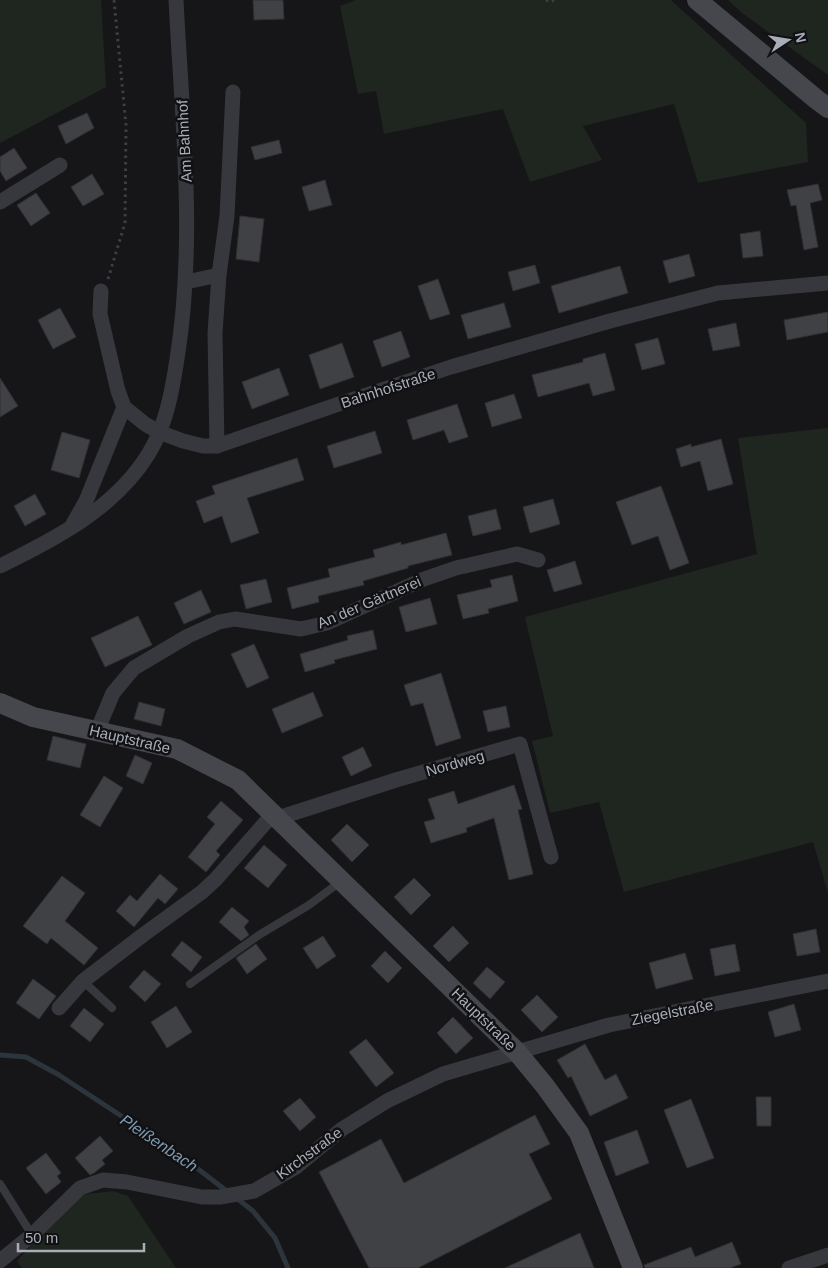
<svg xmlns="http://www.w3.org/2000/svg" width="828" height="1268" font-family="Helvetica,sans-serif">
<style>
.green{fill:#1e261f}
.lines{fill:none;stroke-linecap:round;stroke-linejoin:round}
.stream{stroke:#2c353c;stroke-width:5}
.building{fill:#404145;stroke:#303034}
.path{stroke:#3d3f44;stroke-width:3;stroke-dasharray:2.5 4;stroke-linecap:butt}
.lane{stroke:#37383d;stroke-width:8}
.street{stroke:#37383d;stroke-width:15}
.secondary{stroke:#45474d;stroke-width:20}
.labels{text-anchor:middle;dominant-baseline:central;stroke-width:5;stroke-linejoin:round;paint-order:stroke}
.street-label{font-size:15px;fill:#a8adb8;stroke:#111113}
.water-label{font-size:16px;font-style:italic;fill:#7f9bb3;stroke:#111113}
</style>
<rect width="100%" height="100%" fill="#161618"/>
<g class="green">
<path d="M0,0h101l5,87 -106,56z"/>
<path d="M356,0h315l135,123 2,39 -110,21 -24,-79 -91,22 19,34 -72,22 -27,-73 -119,25 -8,-43 -18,3 -18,-88z"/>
<path d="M728,0h100v75l-86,-62z"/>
<path d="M828,428v465l-15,-51 -189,50 -25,-90 -49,11 -18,-72 21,-5 -28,-119 232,-63 -19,-116z"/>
<path d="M113,1191l15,5 48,72h-154l-5,-7 62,-66z"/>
</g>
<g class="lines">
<g class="stream">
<path d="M0,1055l26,2 33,18 117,77 52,40"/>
<path d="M235,1197l18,14 22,27 13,30"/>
</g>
</g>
<g class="building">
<path d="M253,0h30l1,19 -30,1z"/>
<path d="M87,113l7,15 -28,16 -8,-18z"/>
<path d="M279,140l3,13 -27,7 -4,-13z"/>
<path d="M14,148l13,20 -21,13 -6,-10v-14z"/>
<path d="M92,174l12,20 -21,12 -12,-19z"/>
<path d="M325,180l7,25 -23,6 -7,-24z"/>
<path d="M818,184l4,16 -12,3 8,44 -14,3 -8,-45 -5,1 -4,-16z"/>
<path d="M36,193l14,20 -19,13 -14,-21z"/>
<path d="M240,216l24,3 -5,43 -23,-3z"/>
<path d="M760,231l3,25 -20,2 -3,-24z"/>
<path d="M689,254l6,22 -26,7 -6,-22z"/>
<path d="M535,265l5,18 -27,8 -5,-19z"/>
<path d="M620,266l8,27 -69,20 -8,-27z"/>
<path d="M438,279l12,35 -20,6 -12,-34z"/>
<path d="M504,303l7,24 -43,12 -7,-24z"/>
<path d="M60,308l16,29 -23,12 -15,-29z"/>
<path d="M828,312v20l-41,8 -3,-20z"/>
<path d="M736,323l4,23 -27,5 -5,-22z"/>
<path d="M401,331l9,26 -28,10 -9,-26z"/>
<path d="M658,338l7,26 -23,6 -7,-26z"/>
<path d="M342,343l12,34 -34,12 -11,-34z"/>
<path d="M605,353l10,37 -22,6 -4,-13 -51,14 -6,-22 51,-13v-3z"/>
<path d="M279,368l10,27 -37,14 -10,-27z"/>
<path d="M0,378l18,28 -18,11z"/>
<path d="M514,394l8,24 -30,9 -7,-24z"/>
<path d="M457,404l11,33 -19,6 -5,-13 -31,10 -6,-20z"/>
<path d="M375,431l7,22 -48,15 -7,-22z"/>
<path d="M62,432l28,8 -11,38 -28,-8z"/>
<path d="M721,439l12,45 -25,7 -8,-30 -19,6 -5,-18 15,-5v3z"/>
<path d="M297,458l7,22 -57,18 12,35 -28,10 -9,-27 -18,7 -8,-22 19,-7 -3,-8z"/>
<path d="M661,486l28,77 -19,7 -12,-34 -26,9 -16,-43z"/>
<path d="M35,494l11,20 -21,12 -11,-20z"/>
<path d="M553,499l7,25 -30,9 -7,-26z"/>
<path d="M496,509l5,20 -28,7 -5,-20z"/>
<path d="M446,533l6,22 -44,11v2l-45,13 1,4 -46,11 1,6 -27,7 -5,-21 43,-11 -2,-8 47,-12 -2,-7 28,-8v3z"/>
<path d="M575,561l7,23 -28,8 -7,-22z"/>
<path d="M512,575l6,26 -30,8 1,4 -26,6 -6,-24 35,-8 -2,-7z"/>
<path d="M266,579l6,23 -26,7 -6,-24z"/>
<path d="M201,590l10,22 -27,12 -10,-21z"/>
<path d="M430,598l7,26 -31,8 -7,-25z"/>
<path d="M138,616l14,29 -47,22 -14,-29z"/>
<path d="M373,630l4,19 -43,11 1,3 -30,9 -5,-18 48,-14 -1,-4z"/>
<path d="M254,644l15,34 -22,10 -16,-34z"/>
<path d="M441,673l20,65 -25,8 -13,-43 -12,3 -7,-21z"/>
<path d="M313,692l10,24 -41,17 -10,-24z"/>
<path d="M139,702l26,7 -4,17 -27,-7z"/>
<path d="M506,706l4,21 -22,5 -5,-21z"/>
<path d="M53,736l33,8 -6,24 -33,-8z"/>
<path d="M363,747l9,19 -21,10 -9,-19z"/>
<path d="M135,755l17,8 -9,21 -17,-8z"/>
<path d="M104,776l19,12 -23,39 -20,-12z"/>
<path d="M514,785l8,24 -4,1 15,64 -24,6 -15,-62 -28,10 1,4 -36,11 -7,-21 11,-3 -7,-20 26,-8 4,13z"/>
<path d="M221,801l22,19 -27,31 4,4 -14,17 -18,-15 27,-33 -8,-7z"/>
<path d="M347,824l22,21 -17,17 -21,-22z"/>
<path d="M264,845l23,20 -19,23 -24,-20z"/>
<path d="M160,874l18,15 -13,15 -7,-6 -24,29 -18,-16 14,-16 7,6z"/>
<path d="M62,876l23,17 -20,28 33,27 -14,17 -33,-27 -4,6 -24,-18z"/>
<path d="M414,878l17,17 -20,20 -17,-18z"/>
<path d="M232,907l17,14 -5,6 5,8 -8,6 -22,-19z"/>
<path d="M453,926l16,17 -20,19 -16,-16z"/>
<path d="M816,929l4,23 -23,4 -4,-22z"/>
<path d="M323,936l13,20 -19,13 -14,-21z"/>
<path d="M182,941l20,16 -11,15 -20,-17z"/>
<path d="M256,944l11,15 -20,15 -11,-16z"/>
<path d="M735,944l5,27 -25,5 -5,-27z"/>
<path d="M385,951l17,17 -14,15 -17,-17z"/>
<path d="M685,953l8,26 -37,10 -7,-26z"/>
<path d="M487,967l18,15 -15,17 -17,-16z"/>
<path d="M144,970l17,14 -16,18 -16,-15z"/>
<path d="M33,979l23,17 -17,23 -23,-16z"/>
<path d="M537,995l21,22 -16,15 -21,-22z"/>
<path d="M794,1004l7,26 -26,7 -7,-25z"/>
<path d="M176,1006l16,26 -25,16 -16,-26z"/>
<path d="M84,1008l20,16 -14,18 -20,-16z"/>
<path d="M453,1017l20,21 -17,16 -19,-21z"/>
<path d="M366,1039l28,34 -18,14 -27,-35z"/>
<path d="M585,1044l20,36 11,-6 12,24 -38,18 -19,-40 -3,2 -11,-18z"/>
<path d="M756,1097h15v29h-14z"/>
<path d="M300,1098l16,19 -16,14 -17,-20z"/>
<path d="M691,1099l23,59 -27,10 -23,-58z"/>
<path d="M535,1115l15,29 -21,10 23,45 -134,69h-49l-50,-96 62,-33 23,44z"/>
<path d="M637,1130l12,33 -33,13 -12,-34z"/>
<path d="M100,1136l13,15 -11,9 3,4 -11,9 -4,2 -15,-17z"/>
<path d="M46,1153l15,20 -4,3 4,6 -15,12 -20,-26z"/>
<path d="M580,1233l14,35h-89z"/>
<path d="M732,1242l9,22 -11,4h-85l-1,-3 47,-18 4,10z"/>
</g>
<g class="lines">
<g class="path">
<path d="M546,0l4,2 4,-2"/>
<path d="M108,279l17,-56 1,-98 -12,-125"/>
</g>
<g class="lane">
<path d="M83,981l29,27"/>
<path d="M190,984l69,-49 50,-30 31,-23"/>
<path d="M0,1184l32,51"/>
</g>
<g class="street">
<path d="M0,202l60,-37"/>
<path d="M186,282l33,-7"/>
<path d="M101,291l-1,23 18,77 6,16 21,17 14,8 24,9 20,5h14l116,-40 118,-39 159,-46 108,-28 110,-10"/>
<path d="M217,446l-2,-113 4,-58 8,-59 6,-124"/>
<path d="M73,524l13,-23 38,-94"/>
<path d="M0,566c55,-27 116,-58 149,-113 17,-28 23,-61 28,-94 19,-118 5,-240 -1,-359"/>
<path d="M97,731l16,-38 21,-25 54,-32 31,-14 16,-3 66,10 26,-6 97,-44 32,-11 61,-14 21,6"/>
<path d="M278,818l118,-38 124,-36 31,113"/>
<path d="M59,1008l24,-27 60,-46 59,-43 14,-13 57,-65"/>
<path d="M0,1261l32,-26 48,-47 23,-8 24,2 75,15h18l34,-6 42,-24 46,-38 45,-28 56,-27 166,-49 219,-44"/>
<path d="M789,1268l39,-13"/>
</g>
<g class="secondary">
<path d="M697,0l119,99 12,9"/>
<path d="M0,703l33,14 144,32 61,31 279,272 28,34 34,47 54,135"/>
</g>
</g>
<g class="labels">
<g class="street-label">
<text transform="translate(184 141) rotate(-93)">Am Bahnhof</text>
<text transform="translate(388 388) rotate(-18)">Bahnhofstraße</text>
<text transform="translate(369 602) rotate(-23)">An der Gärtnerei</text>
<text transform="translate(130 739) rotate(13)">Hauptstraße</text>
<text transform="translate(455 763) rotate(-16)">Nordweg</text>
<text transform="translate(672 1012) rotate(-11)">Ziegelstraße</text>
<text transform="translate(484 1019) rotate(44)">Hauptstraße</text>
<text transform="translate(309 1153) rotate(-36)">Kirchstraße</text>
</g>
<g class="water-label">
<text transform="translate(159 1143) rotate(34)">Pleißenbach</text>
</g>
</g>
<g transform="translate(788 40) rotate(78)" stroke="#111113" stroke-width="4" paint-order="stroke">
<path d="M0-4L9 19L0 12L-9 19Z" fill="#a8adb8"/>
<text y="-8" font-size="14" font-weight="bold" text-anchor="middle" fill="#a8adb8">N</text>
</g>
<path d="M18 1243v8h126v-8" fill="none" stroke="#a8adb8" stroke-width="2.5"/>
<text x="25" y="1243" font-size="15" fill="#a8adb8" stroke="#111113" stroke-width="4" paint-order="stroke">50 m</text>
</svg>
